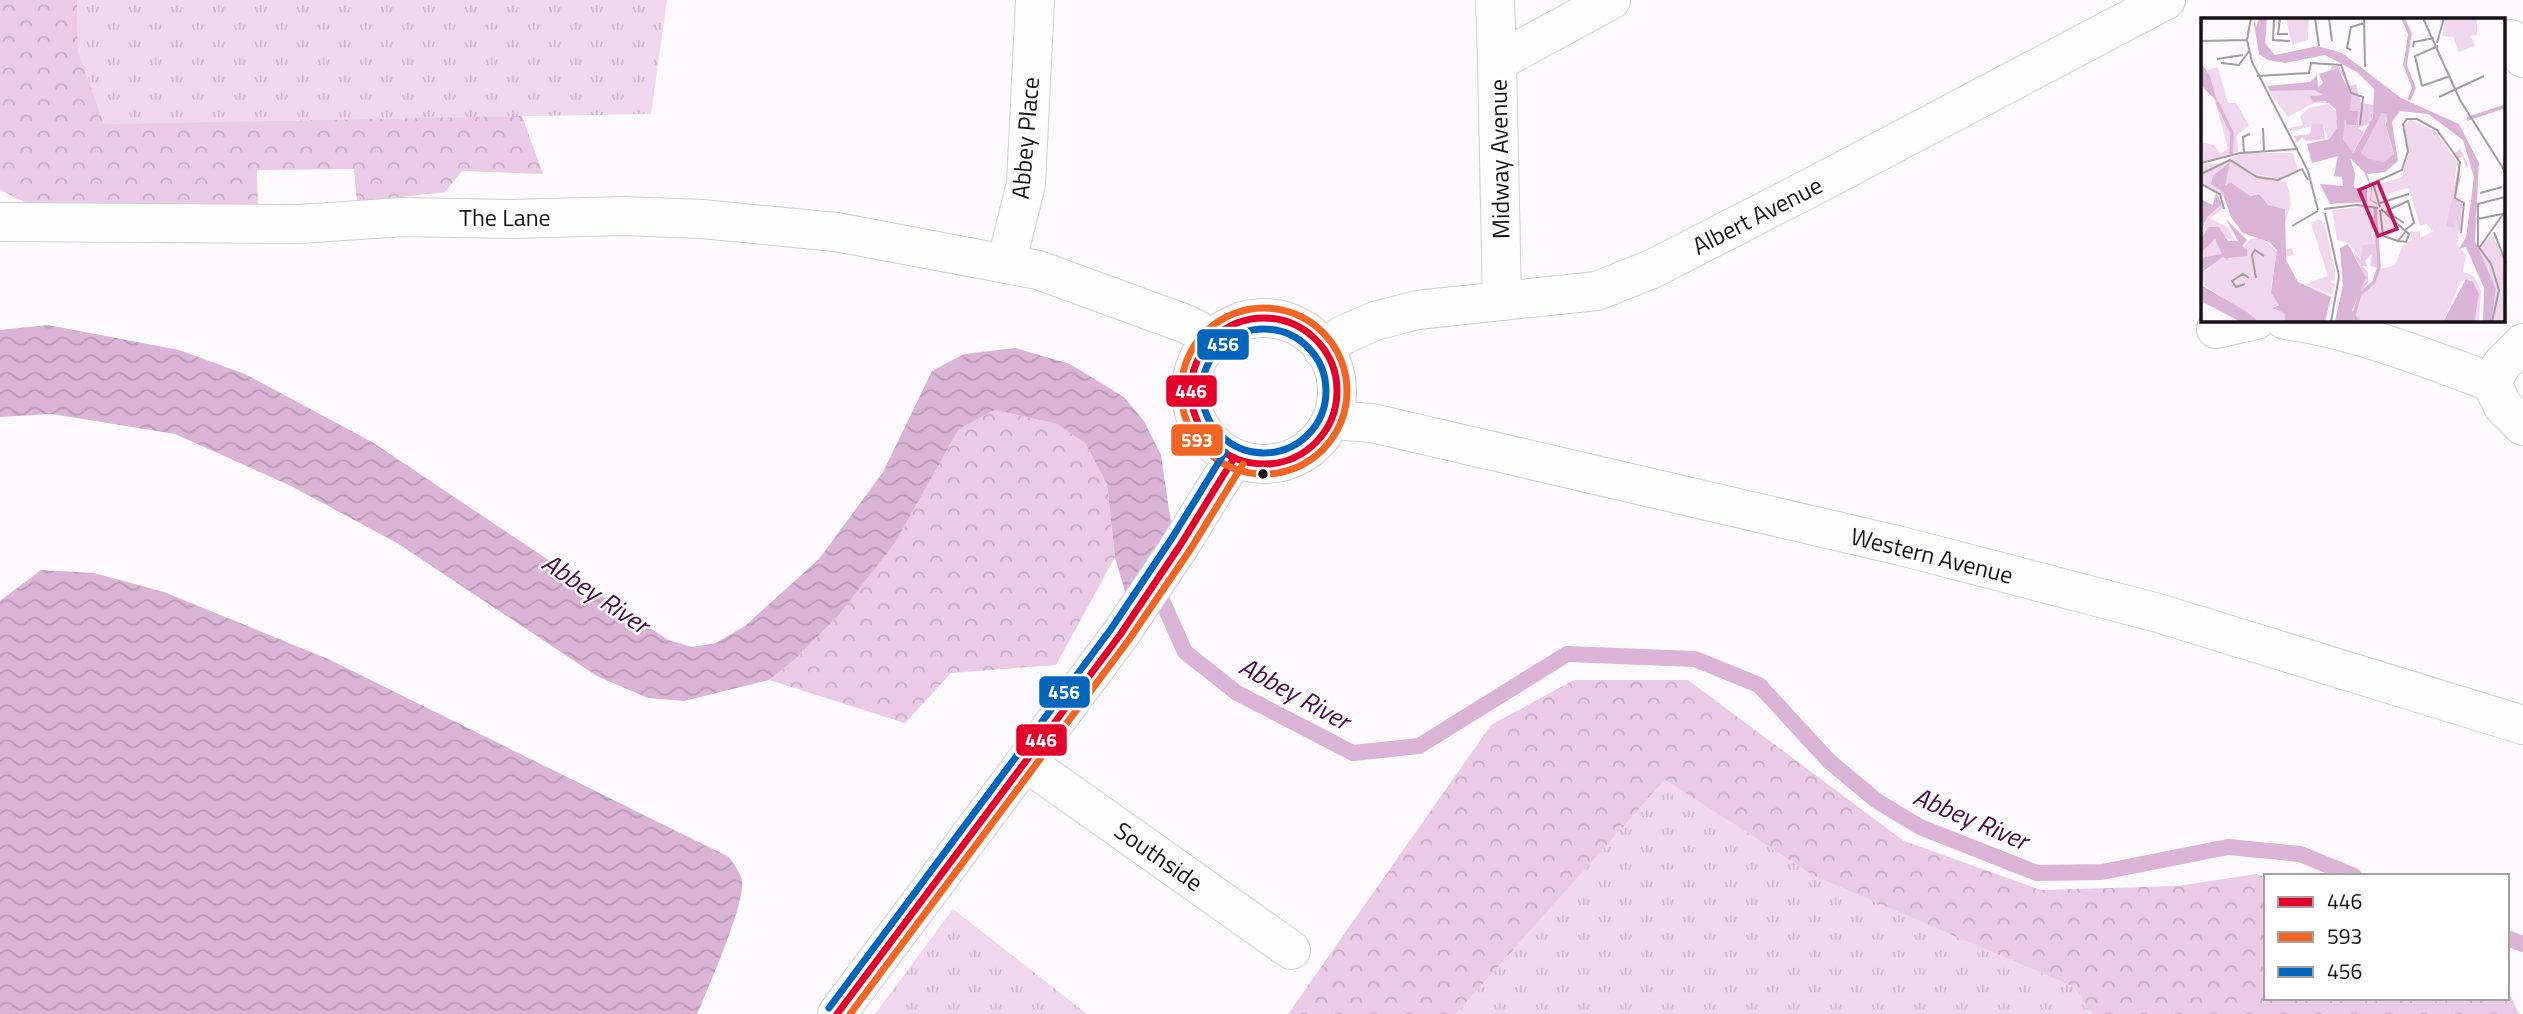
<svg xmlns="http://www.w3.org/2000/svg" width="2523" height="1014" font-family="'Titillium Web',sans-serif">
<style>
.grass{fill:url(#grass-tufts)}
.forest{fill:url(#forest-crowns)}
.water{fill:url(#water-waves)}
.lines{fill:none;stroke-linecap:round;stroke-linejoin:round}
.stream{stroke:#dab3d6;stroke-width:16}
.minor-casing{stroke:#d2cdd2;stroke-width:40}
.minor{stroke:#fffeff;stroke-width:38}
.bus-1-casing{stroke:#fff;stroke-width:12}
.bus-2-casing{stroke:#fff;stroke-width:12}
.bus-3-casing{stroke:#fff;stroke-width:12}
.bus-1{stroke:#e4002b;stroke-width:7}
.bus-2{stroke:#f26522;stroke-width:7}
.bus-3{stroke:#0065bd;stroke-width:7}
.bus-dot{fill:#181218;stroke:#fff;stroke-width:2.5}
.labels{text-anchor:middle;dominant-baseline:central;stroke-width:5;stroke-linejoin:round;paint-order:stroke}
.street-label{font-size:24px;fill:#181218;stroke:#fff}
.water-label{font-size:26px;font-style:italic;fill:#4c0849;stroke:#fff}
.inset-river{fill:none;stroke:#dab3d6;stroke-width:3.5}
.inset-road{fill:none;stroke:#a19da1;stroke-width:2}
.view{fill:#c2185b;fill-opacity:0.15;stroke:#c2185b;stroke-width:3.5}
.inset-edge{fill:none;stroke:#181218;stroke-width:3.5}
.line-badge{stroke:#fff;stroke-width:2.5}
.badge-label{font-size:19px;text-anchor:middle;font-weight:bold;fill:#fff}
</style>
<defs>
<pattern id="grass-tufts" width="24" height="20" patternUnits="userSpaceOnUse" patternTransform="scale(1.75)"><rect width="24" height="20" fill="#f1d7ee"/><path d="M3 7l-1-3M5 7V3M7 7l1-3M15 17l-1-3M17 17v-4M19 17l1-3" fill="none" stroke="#ceb8cb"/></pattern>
<pattern id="forest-crowns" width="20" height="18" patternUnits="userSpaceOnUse" patternTransform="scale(1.75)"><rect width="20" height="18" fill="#eacae6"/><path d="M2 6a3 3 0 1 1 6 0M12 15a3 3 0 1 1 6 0" fill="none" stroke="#c8acc5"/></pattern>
<pattern id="water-waves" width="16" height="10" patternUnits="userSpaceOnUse" patternTransform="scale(1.75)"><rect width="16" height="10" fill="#dab3d6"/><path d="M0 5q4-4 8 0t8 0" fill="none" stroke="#ba99b7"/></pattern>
</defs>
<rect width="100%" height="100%" fill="#fcfafc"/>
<g class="grass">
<path d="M77,0h590l-16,114 -547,10 -26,-74z"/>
<path d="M1665,780l149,96 260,111 18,27h-636z"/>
<path d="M953,909l134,105h-212z"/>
</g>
<g class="forest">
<path d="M0,0h77l1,50 26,74 418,-8 21,58 -81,-3 -17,21 -88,10 -3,-33 -97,1 1,41 -217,-1 -41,-20z"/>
<path d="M995,410l62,14 28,19 22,41 8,73 -59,108 -105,8 -46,50 -136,-43 25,-20 45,-45 56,-72 64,-114z"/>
<path d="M1574,680h114l216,161 137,49 136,-4 80,-12 9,4v120h241v-9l12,25h-427l-18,-27 -260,-111 -149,-96 -209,234h-168l203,-289z"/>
</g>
<g class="water">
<path d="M48,325l131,25 66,24 127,68 263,176 33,22 24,7 24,-4 29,-17 74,-67 64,-87 49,-101 32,-17 51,-6 55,16 54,33 20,24 17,34 10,68 -45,72 -11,-38 -8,-73 -22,-41 -28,-19 -62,-14 -36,19 -64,114 -56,72 -45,45 -25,20 -85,21 -36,-3 -51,-22 -200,-133 -106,-57 -116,-52 -123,-20 -52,3v-87z"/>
<path d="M41,570l53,3 70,19 164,67 401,198c4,6 12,16 13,24 3,23 -34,108 -45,133h-697v-413z"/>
</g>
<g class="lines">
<g class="stream">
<path d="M1156,587l29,65 52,41 116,60 66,-7 148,-92 128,5 64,26 70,76 48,40 43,26 117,46 65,-1 126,-25 72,7 54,22"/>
<path d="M2507,938l16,6"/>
</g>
<g class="minor-casing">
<g id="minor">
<path d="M1495,0l2,62"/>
<path d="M2504,44l7,-5 12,19"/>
<path d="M0,222l300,2 103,-7 108,2 111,-3 80,3 134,13 202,38 148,54 27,14"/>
<path d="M1006,264l20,-80 9,-184"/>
<path d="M1502,301l-5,-239 114,-62"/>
<circle cx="1264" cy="391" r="73"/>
<path d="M2285,320c71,10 138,37 206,62"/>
<path d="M2216,329l40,-9"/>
<path d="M2523,343l-21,21 -11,18 12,24 20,20"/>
<path d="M1323,350l20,-15 32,-14 42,-11 180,-19 55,-22 156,-80 358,-189"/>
<path d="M1331,420l41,3 529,123 257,67 365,112"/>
<path d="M1027,763l264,187"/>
<path d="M837,1014l283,-379 61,-91 53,-86"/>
</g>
</g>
<use href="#minor" class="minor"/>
<g class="bus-1-casing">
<g id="bus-1">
<circle cx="1264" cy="391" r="73"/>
<path d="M837,1014l283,-379 61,-91 53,-86"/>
</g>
</g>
<g class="bus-2-casing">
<g id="bus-2">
<circle cx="1264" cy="391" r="83"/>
<path d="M850,1014l278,-373 62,-91 53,-86"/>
</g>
</g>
<g class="bus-3-casing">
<g id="bus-3">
<circle cx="1264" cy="391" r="62"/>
<path d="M829,1008l282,-379 61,-91 53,-86"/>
</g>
</g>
<use href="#bus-1" class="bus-1"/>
<use href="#bus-2" class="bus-2"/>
<use href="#bus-3" class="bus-3"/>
</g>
<circle class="bus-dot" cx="1263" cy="474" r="6"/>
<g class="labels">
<g class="street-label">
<text transform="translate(1025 138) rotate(-85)">Abbey Place</text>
<text transform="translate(1499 159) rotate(-91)">Midway Avenue</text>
<text transform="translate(1757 215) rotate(-27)">Albert Avenue</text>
<text x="505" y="217">The Lane</text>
<text transform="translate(1932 555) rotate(14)">Western Avenue</text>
<text transform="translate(1159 856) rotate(35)">Southside</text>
</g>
<g class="water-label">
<text transform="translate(596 593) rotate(34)">Abbey River</text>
<text transform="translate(1295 693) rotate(29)">Abbey River</text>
<text transform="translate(1971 818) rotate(23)">Abbey River</text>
</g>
</g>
<g transform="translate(2201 18)">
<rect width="304" height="304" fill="#fcfafc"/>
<path d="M17,49l10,36h8l13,22 -12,10 1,17 -35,10 -2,-20 13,3 6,8 8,-4 -21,-79zM113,72l9,5h-8l-2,7 10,-1 4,2h-13l-26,14 -19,-26zM127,86l10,10 -1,14 -9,12 -5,-16 -32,7 -2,-3 14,-3 -3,-9 9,-8zM210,102l24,11 22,31 -8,65 4,-7 6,2 -1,24 8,9 -3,17 11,4 7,15 -2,31h-5l2,-35 -6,-8 -9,2 -18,41h-89l-3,-5 3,-14 5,2 4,-16 10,-5 7,-15 15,-4 8,-19 9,-6 -2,-8 10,-1v7l13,-7 -7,-7 -6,2 -11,-38 -29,7 -4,-10 26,-8 7,-25 -5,-21 2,-9zM40,135h52l5,17 -18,9 -34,-7 41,10 4,23 -7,20 1,-16 -19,-4 -7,-12 -9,3 -24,-12 -3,14 -22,-15v-19l22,-1zM21,186l1,5 -13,9 17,9 9,15 -27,-14 -8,11 6,-23zM167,188l-2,7 -4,-2 14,8 -4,13 8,13 -5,11v-11l-13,15 -14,-17 -11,-3 -5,-30zM117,201l6,3 11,48v10l-6,1 6,3 -3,11 -27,-11 23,-8 -17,-53z" fill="#f1d7ee"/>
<path d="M131,48h7l11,20 6,-2 5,19 14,2 -4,18 -13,5 6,4 -11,21 -10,-14 1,-15 4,-8 -1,9h9l3,-14h-10l-4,-31 -7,-12 -8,2zM181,95l6,1 -3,9 9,32 -10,7 -16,-2 -7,-7zM111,106h11l2,15 -19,2 -4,-4 -5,6 -3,-7 16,-2zM259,131l8,16 -2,3 -3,-12 -5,3 3,18 -7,22 8,3 -2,31 -4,-14 -1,9 -9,-2 12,-57 -3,-16zM174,226l3,24 -8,-2 2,-12 -7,7 2,5h-5l6,6v11l-13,15 11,-19 -13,-27 8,8 2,-15z" fill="#eacae6"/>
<path d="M85,0h23l-1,22 -16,5zM244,0h32v17l-6,1 4,10 -16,6 -6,-15 -10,-1zM291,217l13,26v61h-14l5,-33 -19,-40zM60,220l17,14 14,-4 2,7 -19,4 2,13 -5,7 -1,14 8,12 -7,2 12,6 1,9h-26l-58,-39v-10l10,-5 -9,-15 10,-13 32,6 7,-7z" fill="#f1d7ee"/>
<path d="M54,0l1,10 3,-10h8l-2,25 10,12 43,-9 24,7 59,45 58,26 20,39 -4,78 21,48 -5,33h-8l1,-34 -18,-41 -7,2 7,-12 8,-60 -11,-37 -35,-26 -28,-3 -8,11 6,39 -13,11 -18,2 5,14 -1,12 7,3 -1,2 -7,-5 1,-12 -7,-16 -14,-14 5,16 -1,14 13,-1v15l-37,2 -10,-20 23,2 -1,-9 -8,-1 4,-20 -26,7 -5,-19 22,-5 8,-11 -1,-19 -11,-8 -12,1 -3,-6 13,-1 -9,-5 -44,1 -3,-5 43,-4 7,-7 1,12 5,-4 -4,-9 19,-6 13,28 -1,15h9l-3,14h-9l-2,-6 -2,20 10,14 20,-36 1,-28 -17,-17 -32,-17 -40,8 -17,-3 -9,-6 -5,-30zM181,95l5,1 -1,12 8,28 -10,8 -16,-3 -7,-6zM0,45l9,13 7,26 -16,-17zM29,144l-5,24 5,-4 20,14 9,-2 9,11 17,4 1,51 12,22 33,15 -6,25h-40l-1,-9 -12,-5 7,-3 -8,-12 6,-43 -8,-8 -26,-9 -12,-16 -9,-26 -11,-7 2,-8zM15,175l6,11 -14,12 -7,14 1,-30 11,5zM25,201l21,21 -5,6 5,3v7l-20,2 2,3 -6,-4 -22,16v-15l21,-4 -7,-15 -14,14v-14l8,-12h10l9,14h10zM147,226l18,34 -14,32 2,12h-19l8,-37 -3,-37zM265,261l7,3 6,12 -5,28h-31zM0,267l46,27 12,10h-18l-40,-21z" fill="#dab3d6" fill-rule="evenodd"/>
<path class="inset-river" d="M202,0l7,16 -5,31 9,23 -5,12M16,84l15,31 -1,21M266,101l39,-13M157,304l-4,-7 6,-21 14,-12 5,-15 -4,-59"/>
<path class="inset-road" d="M50,0l-4,22 5,22 56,109 10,39M73,0l-1,22 17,1M79,0l-2,16h10M114,0l4,28M128,0l3,23M163,0l1,49M222,0l37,82 46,73M0,23l46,-1M236,25l7,-25M212,29l1,-5 20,-4M150,32l-4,-2 4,-21 14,-4M16,41l26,-4M20,45l18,2 10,-14M56,58l52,-3 2,-10 30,2 10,28 12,4 -3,28M221,68l-7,-30 23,-10M221,68l28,-10M238,79l45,-21M62,110l1,24M43,134l-1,-15 7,-3M0,145l39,-10 58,-4M0,156l29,-14 27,17 21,3 24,-11 6,11M0,166l19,10 4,15M279,175l22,-6M179,185l29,-9M179,189l-7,-24 29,-13 6,-19 -5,-27 4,-5h10l20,11 23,32 -5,36 9,5 -3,30M123,191l33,-4 21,3M180,191l28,25 -3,8 -8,-1M179,192l3,26 15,5 7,-9M187,192l20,-9 6,22 -10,8M185,193l18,12M124,195l14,63 -8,46M276,201l25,-5M91,208l26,-15M293,214l12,31M278,230l27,-38M55,260l-4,-23 3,-5 9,6M44,266l-9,3 -4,-6 11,-7 6,4M291,304l7,-32 -8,-26 -13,-18v-42l27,-7"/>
<path class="view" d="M177,164l19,47 -19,7 -19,-46z"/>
<rect width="304" height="304" class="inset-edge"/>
</g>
<g class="line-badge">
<rect x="1196" y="328" width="54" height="33" rx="7" fill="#0065bd"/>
<rect x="1165" y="374" width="53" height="34" rx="7" fill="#e4002b"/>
<rect x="1170" y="423" width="54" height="34" rx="7" fill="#f26522"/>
<rect x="1038" y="675" width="53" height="34" rx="7" fill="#0065bd"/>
<rect x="1015" y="723" width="53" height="34" rx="7" fill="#e4002b"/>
</g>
<g class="badge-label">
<text x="1223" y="351">456</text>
<text x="1191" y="398">446</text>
<text x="1197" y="447">593</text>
<text x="1064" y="699">456</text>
<text x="1041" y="747">446</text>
</g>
<rect x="2264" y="874" width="245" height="126" fill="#ffffff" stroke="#a3a0a3" stroke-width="2"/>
<rect x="2278" y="897" width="35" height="10" fill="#e4002b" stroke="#a3a0a3" stroke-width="2"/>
<text x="2327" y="909" font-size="21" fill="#181218">446</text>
<rect x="2278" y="932" width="35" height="10" fill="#f26522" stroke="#a3a0a3" stroke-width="2"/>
<text x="2327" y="944" font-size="21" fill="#181218">593</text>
<rect x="2278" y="967" width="35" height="10" fill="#0065bd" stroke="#a3a0a3" stroke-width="2"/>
<text x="2327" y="979" font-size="21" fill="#181218">456</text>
</svg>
